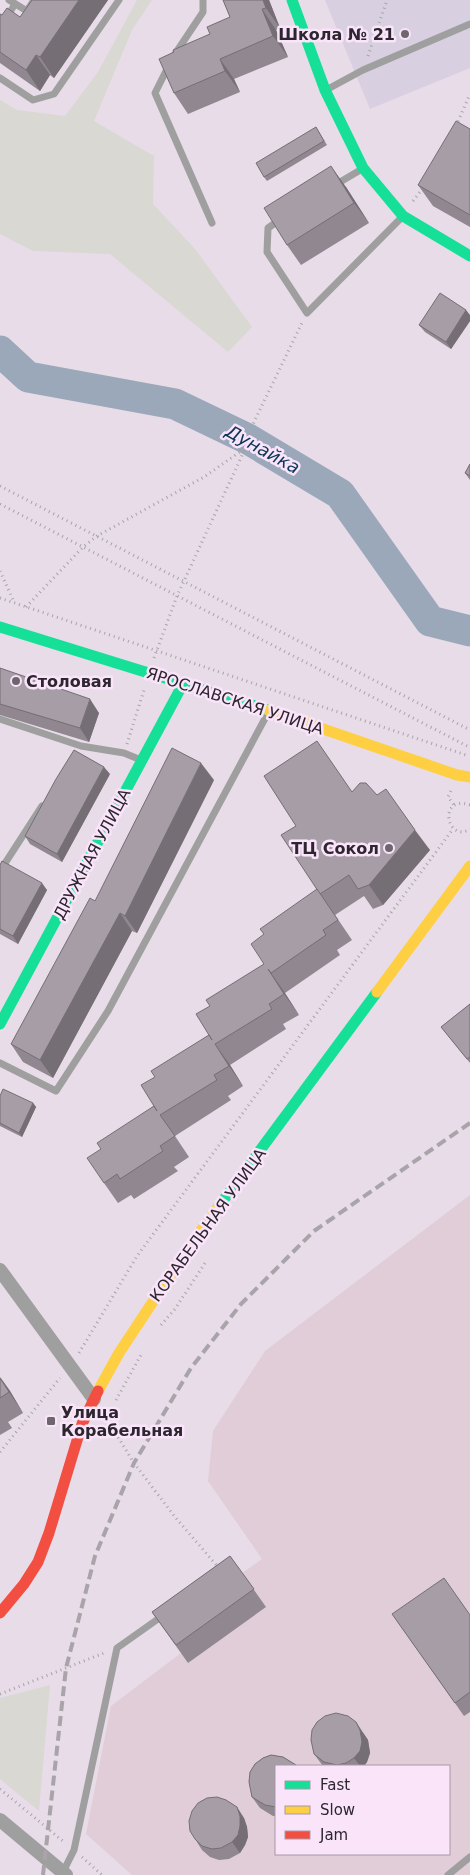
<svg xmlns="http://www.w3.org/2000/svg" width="470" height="1875" font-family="'DejaVu Sans',sans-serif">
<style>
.industrial{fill:#e0cdd7;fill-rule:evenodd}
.education{fill:#d8cfe0}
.green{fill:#d9d8d2}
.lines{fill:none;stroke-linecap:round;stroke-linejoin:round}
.river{stroke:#9aa8ba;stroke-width:31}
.path{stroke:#a7a5a7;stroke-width:3;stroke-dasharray:1 4;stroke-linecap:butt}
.lane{stroke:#a09f9f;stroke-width:7}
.street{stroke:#a09f9f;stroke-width:14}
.fast{stroke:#16e098;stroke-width:11}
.slow{stroke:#ffcf43;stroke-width:11}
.jam{stroke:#f24e42;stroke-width:11}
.rail{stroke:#a9a4a9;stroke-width:4;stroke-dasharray:10 5;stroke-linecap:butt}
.wall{fill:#908790}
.shaded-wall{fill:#756e75}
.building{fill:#a79da7;stroke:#756e75}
.poi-dot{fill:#6e666f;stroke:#f9e4fa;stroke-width:2}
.labels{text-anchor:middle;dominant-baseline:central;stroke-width:5;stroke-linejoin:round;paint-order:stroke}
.poi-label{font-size:16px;font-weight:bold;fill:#2d262e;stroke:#f9e4fa;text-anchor:end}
.street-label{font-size:16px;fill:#2d262e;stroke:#f9e4fa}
.water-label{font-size:18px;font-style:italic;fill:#0c3757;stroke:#f9e4fa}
</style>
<rect width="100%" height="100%" fill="#e7dce8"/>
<path class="industrial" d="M470,1195v680h-338l-46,-41 25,-128 70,-53 -17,-24 98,-70 -54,-78 5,-50 52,-80zM276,1766h173v88h-173z"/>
<path class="education" d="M325,0h145v68l-100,41z"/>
<g class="green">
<path d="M137,0h15l-20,30 -38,91 60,35 -1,48 42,45 57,78 -24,25 -118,-98 -77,-3 -33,-17v-134l17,10 48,6 33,-44z"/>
<path d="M50,1685l-11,126 -39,-32v-81z"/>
</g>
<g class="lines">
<path class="river" d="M0,351l28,26 147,27 73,35 92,55 90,127 40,10"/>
<g class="path">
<path d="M368,56l19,-56"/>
<path d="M456,126l14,-32"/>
<path d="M413,201l10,-13"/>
<path d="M0,486l470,244"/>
<path d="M0,504l469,243"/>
<path d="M0,571l14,31"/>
<path d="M0,598l466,157"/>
<path d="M26,607l57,-60 14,-11 107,-59 40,-28"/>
<path d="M154,658l23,-62 68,-147 9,-27 48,-99"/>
<path d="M127,744l17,-54"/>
<path d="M451,791l-3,6 6,8"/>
<path d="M470,805c-33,-11 -23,39 0,24"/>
<path d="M161,1325l14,-16 32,-49"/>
<path d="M79,1353l58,-97 316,-427"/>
<path d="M116,1400l26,-47"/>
<path d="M105,1416l29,47 41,54 43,50"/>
<path d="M0,1452l60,-74"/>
<path d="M0,1694l104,-41"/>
<path d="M0,1789l64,53"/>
<path d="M82,1857l20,18"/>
</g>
<g class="lane">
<path d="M9,0l18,11 7,-11"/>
<path d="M0,28l15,-24"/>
<path d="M175,54l28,-42v-12"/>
<path d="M169,65l-14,28 57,130"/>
<path d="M0,78l33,22 21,-6 65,-94"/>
<path d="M326,90l37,-20 107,-46"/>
<path d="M335,185l27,-16"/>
<path d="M281,219l-13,9 -1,24 40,61 96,-97"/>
<path d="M0,719l81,27 43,7 17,7"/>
<path d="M0,871l42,-65"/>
<path d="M0,1063l56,28 52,-80 161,-300"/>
<path d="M63,1872l11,-22 43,-202 48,-34"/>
<path d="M448,1875l22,-18"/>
</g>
<g class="street">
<path d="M0,1270l94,129"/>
<path d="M0,1820l66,55"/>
</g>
<g class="fast">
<path d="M292,0l33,90 38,78 40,48 67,40"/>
<path d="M0,627l268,83"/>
<path d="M0,1024l183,-340"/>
<path d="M219,1206l158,-214"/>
</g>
<g class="slow">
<path d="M268,710l189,65 13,2"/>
<path d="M377,992l93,-126"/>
<path d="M98,1391l21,-38 70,-106 30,-41"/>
</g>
<path class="jam" d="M0,1613l24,-29 14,-22 11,-29 33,-109 16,-33"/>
<path class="rail" d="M43,1875l23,-207 29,-112 39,-93 57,-95 50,-64 73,-73 156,-108"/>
</g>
<g class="wall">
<path d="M32,0h76l-54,78 -4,-3 -10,16 -40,-28v-49l2,1 18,2z"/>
<path d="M223,0h46l11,28 -4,2 12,27 -54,22 6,13 -52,22 -14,-21v-41l36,-18 20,-17z"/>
<path d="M316,127l11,18 -60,36 -3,-4z"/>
<path d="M470,129v98l-37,-21 -15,-21z"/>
<path d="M346,187l23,36 -68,42 -14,-20z"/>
<path d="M470,315v6l-19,28 -26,-17 -6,-7z"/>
<path d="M470,464v16l-5,-7z"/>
<path d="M0,668l99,45 -10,29 -89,-27z"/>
<path d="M110,774l-48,88 -32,-18 -5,-8z"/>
<path d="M214,780l-77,153 -5,-2 -79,147 -30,-16 -12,-18 84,-143z"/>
<path d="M352,792l78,58 -47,55 -10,4 -9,-13 -29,19 17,25 -15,10 3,5 -55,38 -2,-3 16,25 -16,9 3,5 -56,36 13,21 -15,10 3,4 -56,36 14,21 -15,10 4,4 -44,28 -3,-4 -13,8 -14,-20 -3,-34 53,-43 1,-29 54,-42 1,-29 54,-42v-30l53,-45z"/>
<path d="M0,865l47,25 -29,54 -18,-10z"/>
<path d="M470,1004v59l-29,-36z"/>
<path d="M0,1096l33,7 3,4 -14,30 -22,-11z"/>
<path d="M0,1377l10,14 13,22 -15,9 4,6 -12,7z"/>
<path d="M230,1556l36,51 -78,56 -36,-51z"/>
<path d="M470,1615v97l-6,4 -62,-88z"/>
<path d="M363,1733l5,7 2,13 -3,9 -3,4h-41l-9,-12z"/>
<path d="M271,1755l12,2 13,8 2,1h-22v50h-3l-13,-8 -8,-11 -3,-15 1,-10 5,-8 8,-6z"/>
<path d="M244,1818l3,9 1,10 -3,8 -5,8 -11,6 -10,1 -9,-3 -8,-7 -7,-11z"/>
</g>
<g class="shaded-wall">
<path d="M79,0h29l-54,78 -14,-21z"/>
<path d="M263,0h6l11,28 -14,-20z"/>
<path d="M262,9l14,21 12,27 -15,-21z"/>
<path d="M36,55l14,20 -10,16 -14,-21z"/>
<path d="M220,59l14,20 6,13 -15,-21z"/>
<path d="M331,166l15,21 23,36 -15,-20z"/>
<path d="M466,310l4,5v6l-19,28 -5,-7z"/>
<path d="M90,699l9,14 -10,29 -9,-14z"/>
<path d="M201,763l13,17 -77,153 -12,-17z"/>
<path d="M104,767l6,7 -48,88 -5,-8z"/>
<path d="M415,830l15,20 -47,55 -14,-20z"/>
<path d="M42,883l5,7 -29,54 -5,-8z"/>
<path d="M120,913l12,18 -79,147 -13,-18z"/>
<path d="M268,969l15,21 16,25 -15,-21z"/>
<path d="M215,1044l15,21 13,21 -14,-20z"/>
<path d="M33,1103l3,4 -14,30 -3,-4z"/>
<path d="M0,1377l10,14 13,22 -14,-21z"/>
<path d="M356,1722l12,18 2,13 -3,9 -3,4h-4l-6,-8z"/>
<path d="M237,1807l7,11 3,9 1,10 -3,8 -5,8 -8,-11z"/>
</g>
<g class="building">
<path d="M32,0h47l-39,57 -4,-2 -10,15 -26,-18v-38l2,1 5,-7 13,9z"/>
<path d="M223,0h40l3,8 -4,1 11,27 -53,23 5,12 -51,22 -15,-34 15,-7 -1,-2 37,-16 -3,-7 23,-10z"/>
<path d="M456,121l14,8v86l-52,-30z"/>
<path d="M316,127l8,14 -60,36 -8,-14z"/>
<path d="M331,166l23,37 -67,42 -23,-37z"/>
<path d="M440,293l26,17 -20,32 -27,-17z"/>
<path d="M470,464v12l-5,-3z"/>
<path d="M0,668l90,31 -10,29 -80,-24z"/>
<path d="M317,741l35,51 8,-9h6l11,12 9,-6 29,41 -46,55 -11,4 -9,-14 -29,19 -39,-59 15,-9 -32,-50z"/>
<path d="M172,748l29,15 -76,153 -5,-3 -80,147 -29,-16 79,-146 5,3z"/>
<path d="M74,750l30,17 -47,87 -32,-18 31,-57z"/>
<path d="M2,861l40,22 -29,53 -13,-7v-64z"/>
<path d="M317,889l21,31 -15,10 3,5 -55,38 -3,-4 16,25 -15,10 3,5 -57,35 14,22 -15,9 3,5 -57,35 15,21 -15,10 3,5 -43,28 -3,-5 -13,9 -17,-25 14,-9 -4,-6 57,-37 3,5 -16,-26 14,-8 -4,-6 58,-36 3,5 -16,-26 14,-8 -4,-6 58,-36 -13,-20 13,-10 -4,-5z"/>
<path d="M470,1004v53l-3,2 -26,-32z"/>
<path d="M3,1089l30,14 -14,30 -19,-10v-27z"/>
<path d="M0,1378l9,14 -9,6z"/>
<path d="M230,1556l24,33 -78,56 -24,-33z"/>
<path d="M444,1578l26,37v77l-15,11 -63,-89z"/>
<path d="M336,1713l12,3 8,6 4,8 2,12 -2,9 -6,7 -8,5 -9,2 -13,-3 -10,-8 -3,-14 1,-10 5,-8 8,-6z"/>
<path d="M271,1755l12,2 13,8 1,1h-21v41l-11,-2 -13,-8 -3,-15 1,-10 5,-8 8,-6z"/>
<path d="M217,1797l9,3 11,7 3,9v10l-2,9 -6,7 -11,6 -9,1 -10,-3 -7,-7 -5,-8 -1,-10 3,-10 6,-8 9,-5z"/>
</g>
<g class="poi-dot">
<circle cx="405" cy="34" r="5"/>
<circle cx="16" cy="681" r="5"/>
<circle cx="389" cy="848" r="5"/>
<rect x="46" y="1416" width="10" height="10" rx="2.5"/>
</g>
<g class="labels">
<g class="poi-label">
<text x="395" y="34">Школа № 21</text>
<text x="26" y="681" text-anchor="start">Столовая</text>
<text x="379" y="848">ТЦ Сокол</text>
<text x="61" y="1412" text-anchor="start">Улица<tspan x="61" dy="18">Корабельная</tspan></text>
</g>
<g class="street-label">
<text transform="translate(235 701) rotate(18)">ЯРОСЛАВСКАЯ УЛИЦА</text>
<text transform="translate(92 854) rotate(-62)">ДРУЖНАЯ УЛИЦА</text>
<text transform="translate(208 1225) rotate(-54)">КОРАБЕЛЬНАЯ УЛИЦА</text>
</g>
<g class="water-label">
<text transform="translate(263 449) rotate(29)">Дунайка</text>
</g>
</g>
<rect x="275" y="1765" width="175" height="90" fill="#f9e4fa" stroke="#a798a8"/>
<rect x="285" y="1781" width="25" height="8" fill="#16e098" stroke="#a798a8"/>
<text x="320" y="1790" font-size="15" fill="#2d262e">Fast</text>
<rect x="285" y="1806" width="25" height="8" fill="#ffcf43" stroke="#a798a8"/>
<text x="320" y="1815" font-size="15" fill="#2d262e">Slow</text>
<rect x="285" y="1831" width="25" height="8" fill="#f24e42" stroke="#a798a8"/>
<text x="320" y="1840" font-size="15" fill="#2d262e">Jam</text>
</svg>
